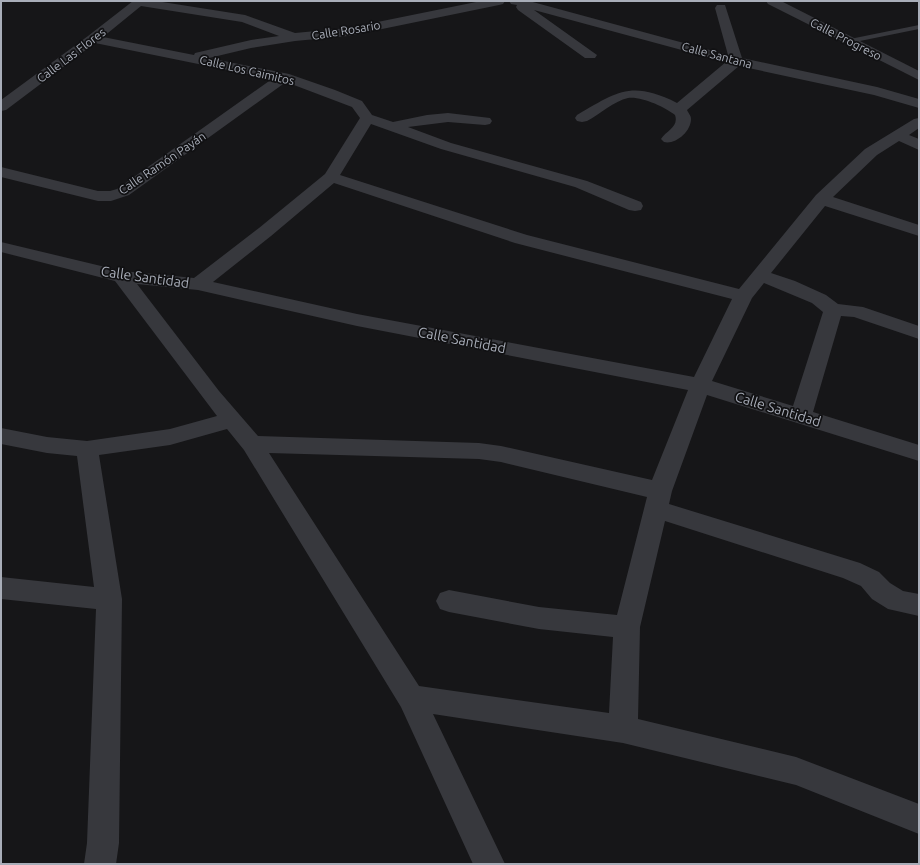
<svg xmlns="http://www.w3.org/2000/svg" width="920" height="865" font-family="Ubuntu,sans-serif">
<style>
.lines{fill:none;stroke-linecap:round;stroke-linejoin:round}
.lane{fill:#37383d;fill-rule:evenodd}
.street{fill:#37383d;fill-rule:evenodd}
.labels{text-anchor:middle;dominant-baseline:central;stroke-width:3.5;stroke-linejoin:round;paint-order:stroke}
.far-street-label{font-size:12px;fill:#a8adb8;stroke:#111113}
.street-label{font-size:14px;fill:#a8adb8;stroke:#111113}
</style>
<rect width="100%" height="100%" fill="#161618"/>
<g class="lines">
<path class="lane" d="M919,25v4l-69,14 -4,-2 4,-2z"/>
<g class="street">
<path d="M133,1h23l89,14 50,18 53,-5 133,-27h24l-2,3 -4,1 -151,31 -53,5 -44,7 -42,10 80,16 46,16 27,11 10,14 21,7 34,-7 21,-2 42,5 2,3 -2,3 -5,1 -37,-3 -40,5 43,16 136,38 54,21 2,4 -2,4 -6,1 -6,-1 -54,-23 -134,-38 -70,-25 -31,51 187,60 212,54 77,-94 49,-46 49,-30 5,-1v10l-10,7 10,4v11l-20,-9 -22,14 -44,42 86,28v11l-94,-30 -54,67 24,8 31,14 12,9 25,3 56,19v13l-65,-22 -13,-1 -28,96 106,33v16l-212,-66 -35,96 -3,13 191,59 19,9 11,11 13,8 16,3v22l-31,-7 -16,-10 -11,-13 -18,-8 -178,-57 -25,106 -2,92 158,38 123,47v30l-123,-49 -173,-42 -190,-29 72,150h-32l-72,-157 -157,-257 -17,-21 -57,16 -71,10 23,144 -3,244 -3,21h-32l3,-21 9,-234 -95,-10v-22l93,10 -17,-131 -30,-3 -46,-9v-16l46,9 40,4 83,-12 47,-13 -102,-135 -114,-29v-10l121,29 72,7 65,-50 66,-54 35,-56 -8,-11 -66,-25 -157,113 -18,6h-13l-97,-24v-10l97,24h12l7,-2 155,-110 -177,-36 -89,67 -5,1v-11l87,-64zM141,6l101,16 37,14 -28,4 -56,13 -1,2 -91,-18zM334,183l181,60 217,56 -38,78 -337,-63 -144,-32 58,-46zM764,283l48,20 11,9 -30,94 -81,-25 40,-83zM137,284l61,6 159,36 331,64 -36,90 -151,-34 -22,-3 -221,-7 -39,-45zM269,453l210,6 22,3 146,35 -30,118 -78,-8 -90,-17 -9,3 -4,8 4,8 9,3 90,17 74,8 -4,76 -190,-27z"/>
<path d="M509,1h20l199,54 -13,-47 2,-3h8l17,53 135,29 42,12v9l-45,-13 -135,-29 -52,44c1,3 4,5 4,9 0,13 -16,26 -27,23l-3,-3c6,-9 18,-12 14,-24 -10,-8 -34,-19 -47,-17 -14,3 -28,16 -41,23l-5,1 -5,-1 -2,-3 2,-3c40,-23 54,-35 100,-12l49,-41 -192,-52 63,45 -2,3h-10l-67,-48 -2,-3 1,-2 -6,-1z"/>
<path d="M766,1h15l138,70v9l-151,-76z"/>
</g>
</g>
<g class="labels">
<g class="far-street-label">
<text transform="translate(346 30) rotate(-9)">Calle Rosario</text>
<text transform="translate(846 39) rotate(27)">Calle Progreso</text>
<text transform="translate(71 55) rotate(-37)">Calle Las Flores</text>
<text transform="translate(717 55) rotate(15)">Calle Santana</text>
<text transform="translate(247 70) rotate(13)">Calle Los Caimitos</text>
<text transform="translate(162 163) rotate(-34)">Calle Ramón Payán</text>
</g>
<g class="street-label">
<text transform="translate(145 277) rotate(8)">Calle Santidad</text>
<text transform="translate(462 340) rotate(11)">Calle Santidad</text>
<text transform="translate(778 409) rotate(17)">Calle Santidad</text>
</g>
</g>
<rect width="920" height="865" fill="none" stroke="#a8adb8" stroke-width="4"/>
</svg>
